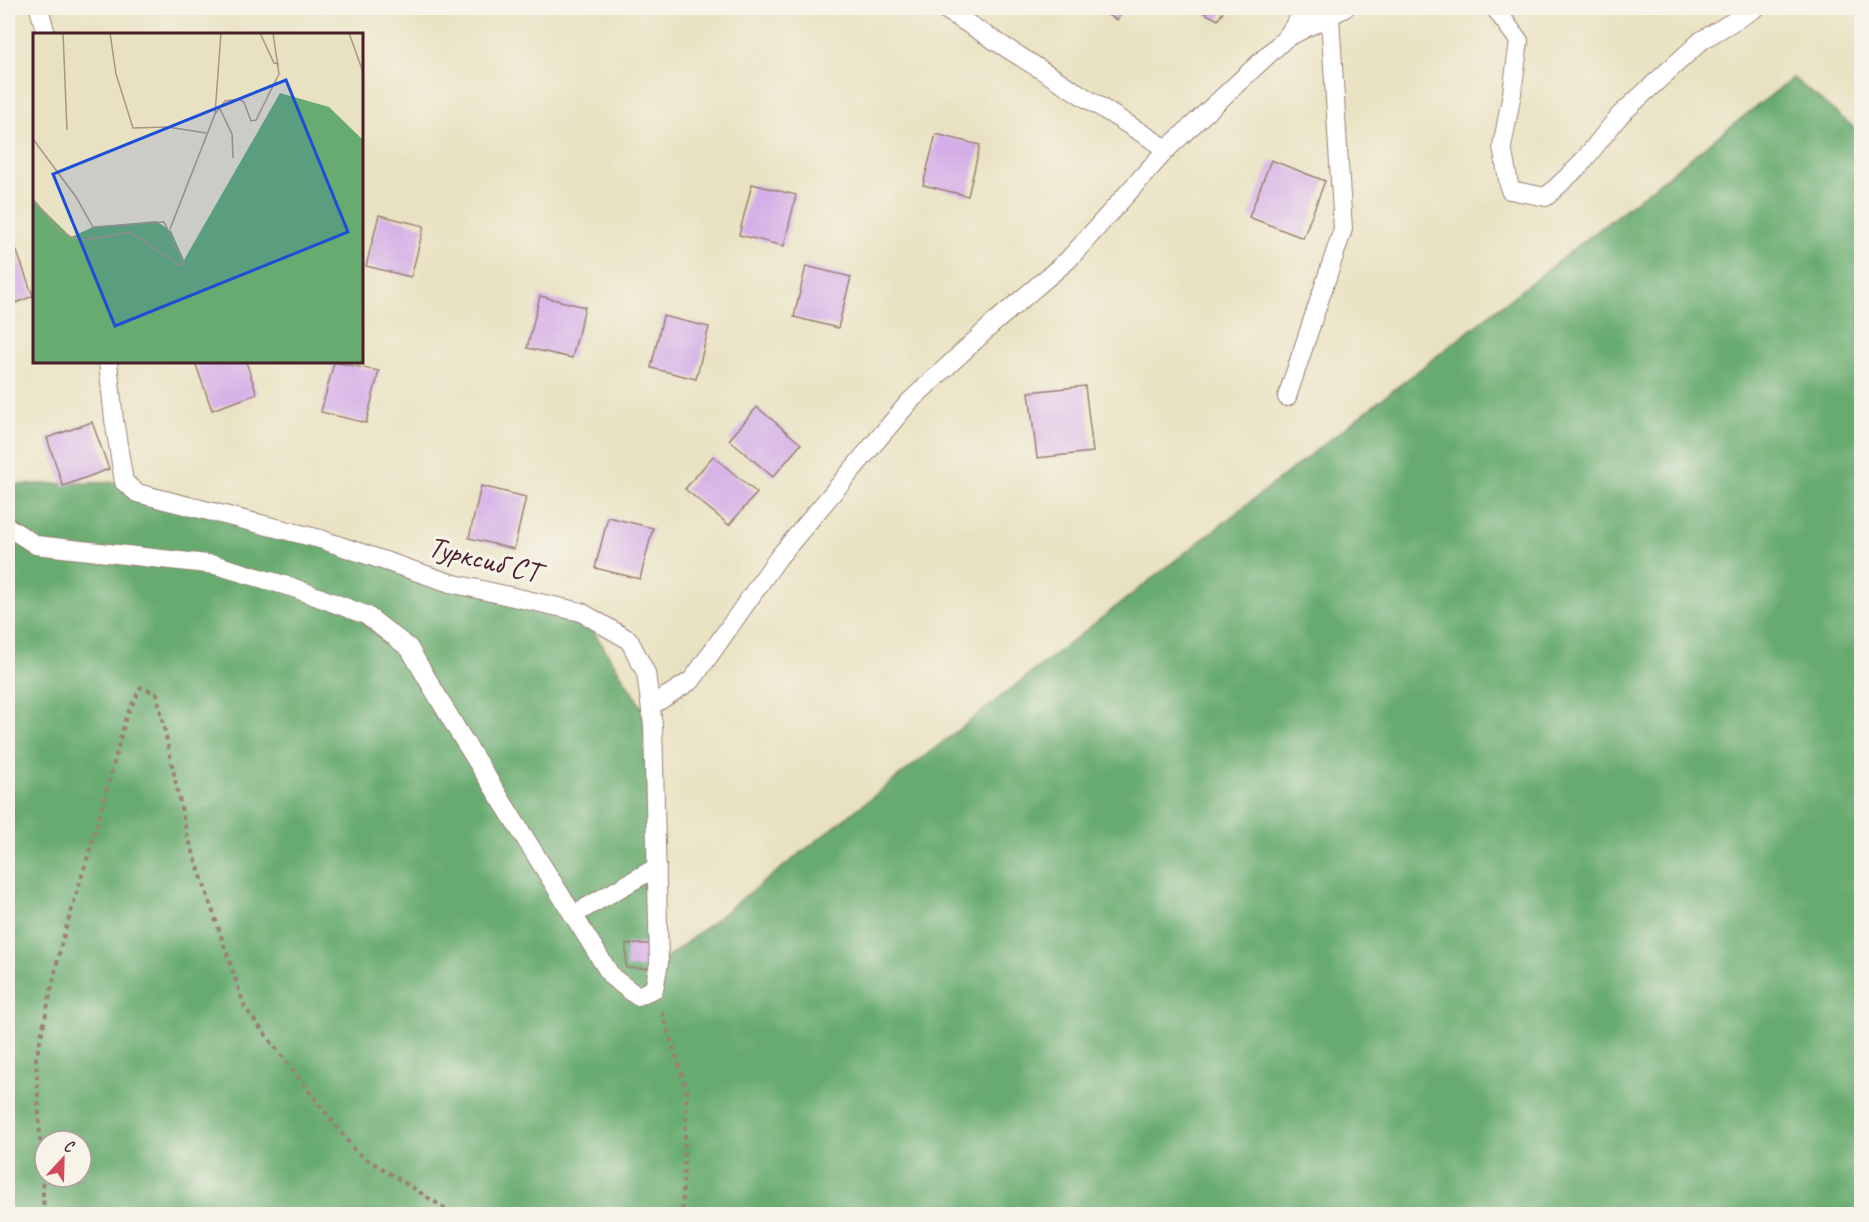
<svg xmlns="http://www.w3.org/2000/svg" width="1869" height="1222" font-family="Caveat,sans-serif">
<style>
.forest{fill:#67ab70;stroke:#58654e;stroke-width:1.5;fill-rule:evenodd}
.building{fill:#d4aee7}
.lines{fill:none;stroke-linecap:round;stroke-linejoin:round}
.lane-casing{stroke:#9a8076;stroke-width:20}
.path{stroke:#9a8076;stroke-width:4;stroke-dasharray:4.5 4.5;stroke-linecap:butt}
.lane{stroke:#fff;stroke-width:18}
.labels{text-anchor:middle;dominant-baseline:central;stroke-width:6;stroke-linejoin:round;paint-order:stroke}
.street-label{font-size:30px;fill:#4a1f2b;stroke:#f7f3e8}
.inset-road{fill:none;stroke:#a99486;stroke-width:1.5}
.view{fill:#1d4ed8;fill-opacity:0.15;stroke:#1d4ed8;stroke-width:3}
.inset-edge{fill:none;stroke:#4a1f2b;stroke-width:3}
</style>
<rect width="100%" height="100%" fill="#f7f3e8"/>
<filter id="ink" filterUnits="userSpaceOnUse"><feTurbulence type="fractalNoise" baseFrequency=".0167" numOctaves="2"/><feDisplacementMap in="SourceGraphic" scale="12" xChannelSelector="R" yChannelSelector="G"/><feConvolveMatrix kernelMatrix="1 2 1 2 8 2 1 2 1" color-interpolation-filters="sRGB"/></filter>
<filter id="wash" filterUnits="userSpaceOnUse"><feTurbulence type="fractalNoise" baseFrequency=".008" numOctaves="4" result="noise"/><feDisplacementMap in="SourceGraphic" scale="24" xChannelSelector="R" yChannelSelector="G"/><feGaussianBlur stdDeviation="1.35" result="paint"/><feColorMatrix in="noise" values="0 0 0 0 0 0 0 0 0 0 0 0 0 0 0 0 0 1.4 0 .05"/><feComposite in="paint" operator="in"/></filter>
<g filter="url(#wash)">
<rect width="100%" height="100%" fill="#e9e2c2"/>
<path class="forest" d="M1793,78l68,55v1081h-1853v-729l116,-3 457,130 72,113 7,238zM45,1141h36v36h-36z"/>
<g id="blocks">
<g class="building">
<path d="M1095,8h29l-7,12z"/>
<path d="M1195,8h30l-7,12z"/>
<path d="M936,134l44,11 -12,51 -45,-11z"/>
<path d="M1271,160l54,21 -22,57 -54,-21z"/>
<path d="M752,184l44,11 -12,51 -45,-11z"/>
<path d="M379,215l45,11 -13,51 -45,-11z"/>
<path d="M16,249l17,47 -25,10v-54z"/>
<path d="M806,266l45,11 -13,51 -44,-11z"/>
<path d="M540,296l45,11 -13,51 -45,-10z"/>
<path d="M663,316l46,11 -13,52 -45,-11z"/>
<path d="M195,362h51l11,32 -45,16z"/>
<path d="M334,362l45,9 -13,52 -45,-11z"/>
<path d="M1085,386l8,66 -56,6 -8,-66z"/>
<path d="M757,407l44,37 -28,33 -44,-37z"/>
<path d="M92,422l17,47 -46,17 -16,-48z"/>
<path d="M713,456l44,37 -28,32 -44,-36z"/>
<path d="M481,486l45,11 -12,52 -45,-11z"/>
<path d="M608,517l45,11 -13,51 -45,-11z"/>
<rect x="626" y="944" width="25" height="24"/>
</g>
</g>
</g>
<g filter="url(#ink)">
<use href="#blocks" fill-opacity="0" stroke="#9a8076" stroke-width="1.5"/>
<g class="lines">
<g class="lane-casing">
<g id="lane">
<path d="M39,8l7,26"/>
<path d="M943,8l224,141"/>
<path d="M1495,8l24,33 -7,52 -10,54 8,43 36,7 33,-31 41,-51 82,-75 54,-32"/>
<path d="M1286,38l59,-30"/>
<path d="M1287,397l56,-168 -13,-212"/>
<path d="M8,527l28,18 180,20 78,23 72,27 43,33 49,83 154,246 25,19 17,-7 5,-26 -6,-238 -7,-52 -17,-33 -48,-28 -131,-29 -130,-44 -183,-46 -13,-11 -10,-62 -6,-58"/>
<path d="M651,706l41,-26 86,-122 132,-157 86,-80 72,-61 99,-111 119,-111 20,-30"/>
<path d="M573,915l84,-48"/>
</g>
</g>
<g class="path">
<path d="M662,1012l25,79 -5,123"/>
<path d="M44,1214l-8,-155 25,-114 36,-119 29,-109 15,-30 16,7 29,137 59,177 111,144 98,62"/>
</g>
<use href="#lane" class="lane"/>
</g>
</g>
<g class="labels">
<g class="street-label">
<text transform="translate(484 559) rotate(14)">Турксиб СТ</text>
</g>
</g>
<g transform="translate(33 33)">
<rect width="330" height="330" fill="#e9e2c2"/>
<path d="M247,60l49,14 34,33v223h-330v-163l38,37 22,-10 63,-6 15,10 13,29z" fill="#67ab70"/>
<path class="inset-road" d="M30,0l4,97M77,0l6,41 17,54 35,-1 38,6M227,0l14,30 5,1M316,0l14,39M187,76l12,25 1,24M182,81l10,-13 14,-2 5,3 7,19 5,-1 23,-46 -6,-41M0,106l43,58 17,30 71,-5 20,42 -5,1 -49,-33 -45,8 -14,-3 -12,-7 -26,-31M137,196l45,-115 6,-81"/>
<path class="view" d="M253,47l62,152 -233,94 -62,-152z"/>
<rect width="330" height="330" class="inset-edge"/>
</g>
<rect width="1869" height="1222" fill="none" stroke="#f7f3e8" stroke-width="30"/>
<g transform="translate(63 1159) rotate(22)"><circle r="28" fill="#f7f3e8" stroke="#b29e9c" stroke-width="1.5"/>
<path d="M0-4.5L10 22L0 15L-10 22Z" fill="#d1495b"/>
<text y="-9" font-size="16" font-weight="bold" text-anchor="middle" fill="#4a1f2b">С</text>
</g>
</svg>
